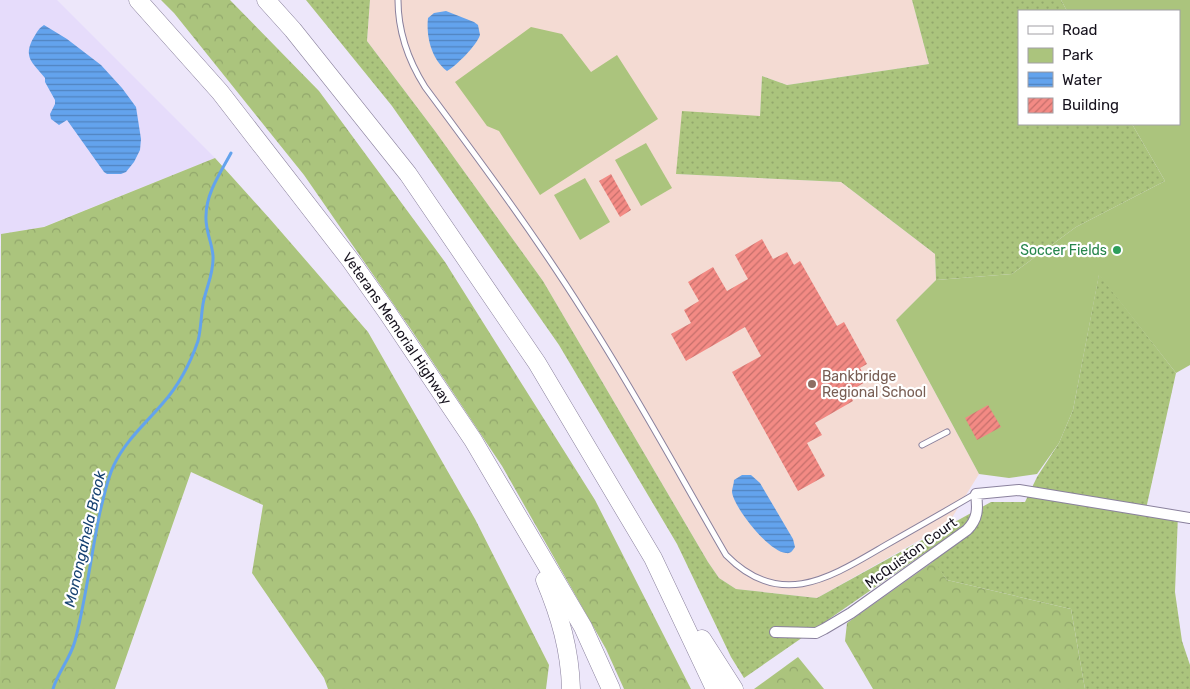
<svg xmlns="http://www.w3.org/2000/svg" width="1190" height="689" font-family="Rubik,sans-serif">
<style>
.built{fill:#e6dcfb}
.education{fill:#f4dbd3}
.grass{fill:url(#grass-dots)}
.forest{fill:url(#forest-crowns)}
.green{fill:#abc47d}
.water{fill:url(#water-rules)}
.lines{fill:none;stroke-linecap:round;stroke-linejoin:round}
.stream{stroke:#63a3ed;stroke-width:3}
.building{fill:url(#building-hatch)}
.service-casing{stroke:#8a819d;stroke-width:7}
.minor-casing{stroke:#8a819d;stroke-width:12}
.motorway-casing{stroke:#8a819d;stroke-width:19}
.service{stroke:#fff;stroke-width:5}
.minor{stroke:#fff;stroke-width:10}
.motorway{stroke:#fff;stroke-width:18}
.leisure-dot{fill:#2e9e5b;stroke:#fff;stroke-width:2}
.education-dot{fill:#8d6e63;stroke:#fff;stroke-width:2}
.labels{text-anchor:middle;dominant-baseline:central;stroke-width:4.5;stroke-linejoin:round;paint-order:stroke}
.leisure-label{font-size:14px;fill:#27864d;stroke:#fff;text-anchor:end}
.street-label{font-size:14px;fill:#16121d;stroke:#fff}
.education-label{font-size:14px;fill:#785e54;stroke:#fff;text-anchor:start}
.water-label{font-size:15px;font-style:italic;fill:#164272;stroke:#fff}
</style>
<defs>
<pattern id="grass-dots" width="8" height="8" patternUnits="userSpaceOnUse" patternTransform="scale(1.25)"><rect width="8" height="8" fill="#abc47d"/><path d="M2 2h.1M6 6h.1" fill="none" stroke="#92a76c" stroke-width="1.8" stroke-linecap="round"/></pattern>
<pattern id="forest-crowns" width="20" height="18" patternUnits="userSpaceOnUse" patternTransform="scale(1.25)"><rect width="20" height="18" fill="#abc47d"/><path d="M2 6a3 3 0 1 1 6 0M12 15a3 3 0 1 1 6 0" fill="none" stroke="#92a76c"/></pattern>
<pattern id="water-rules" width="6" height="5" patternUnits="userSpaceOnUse" patternTransform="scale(1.25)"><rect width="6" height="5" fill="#63a3ed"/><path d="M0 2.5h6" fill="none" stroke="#5183bf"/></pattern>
<pattern id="building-hatch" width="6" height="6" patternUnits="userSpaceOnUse" patternTransform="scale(1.25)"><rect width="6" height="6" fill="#f38a84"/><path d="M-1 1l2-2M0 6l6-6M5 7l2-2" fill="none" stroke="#c46f6b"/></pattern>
</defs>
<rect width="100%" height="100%" fill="#ede7fa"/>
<path class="built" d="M0,0h57l158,158 -172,69 -42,7 -1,6z"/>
<path class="education" d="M370,0h542l17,64 -142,21 -25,-9 -2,40 -84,58 165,8 94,72 1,26 -40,40 83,154 -31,50 -131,74 -81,-9 -17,-11 -11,-16 -165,-281 -108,-150 -68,-90z"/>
<g class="grass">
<path d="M306,0h64l-3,41 68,90 108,150 165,281 11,16 17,11 81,9 174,-96h34l12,-25 22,-34 14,-33 26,-136 77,99 -30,136 32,5 -3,78 7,49 8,24v24h-105l-14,-80 -124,-29 -21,-28 -182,126 -13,-21 -54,-113 -118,-199 -167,-239z"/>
<path d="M912,0h149l6,11h-48v113h113l33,57 -89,46 -64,47 -76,6 -1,-26 -94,-72 -165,-8 6,-63 78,5 2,-40 25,9 142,-21z"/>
</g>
<g class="forest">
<path d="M161,0h69l89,91 126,171 150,238 96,189h-67l-18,-40 -104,-183 -92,-138 -106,-153 -130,-162z"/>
<path d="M215,158l55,61 98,113 107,187 74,146 -3,24h-218l-4,-11 -72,-105 11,-68 -72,-33 -76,217h-115l1,-455 43,-7z"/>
<path d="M934,561l13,19 124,29 14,80h-212l-28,-48 2,-18z"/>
<path d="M798,657l26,32h-70z"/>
</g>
<g class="green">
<path d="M1061,0h129v365l-14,8 -77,-98 -26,135 -14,33 -22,31 -28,4 -30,-4 -83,-154 40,-40 76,-6 64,-47 89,-46 -33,-57h47v-113h-112z"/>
<path d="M531,27l31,7 29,38 26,-17 41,64 -118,76 -41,-64 -12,-5 -32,-44z"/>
<path d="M646,143l26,45 -31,18 -26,-46z"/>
<path d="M585,178l25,44 -30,18 -26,-45z"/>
</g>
<g class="water">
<path d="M446,11l28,11 4,3 2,10c-4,11 -23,30 -33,36 -16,-12 -21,-35 -19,-53l6,-5z"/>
<path d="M44,25l23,14 34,26 21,23 14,19 5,32 -1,11 -6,12 -8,10 -5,2h-14l-3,-2 -37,-52 -8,5 -8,-6 -1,-5 5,-10v-4l-10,-18v-4c-12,-15 -23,-21 -11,-41 3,-5 5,-9 10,-12z"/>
<path d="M742,475h9l9,8 33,56 2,8c-2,3 -4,7 -9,6 -17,-1 -52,-45 -54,-61 0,-4 2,-8 2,-12z"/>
</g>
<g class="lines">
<path class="stream" d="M53,689c5,-17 17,-30 22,-48 11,-42 16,-86 25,-129 4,-16 7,-33 14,-47 11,-24 32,-42 49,-62 16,-18 27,-39 35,-62 3,-12 3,-25 5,-37 3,-17 11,-30 10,-48 -1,-14 -8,-26 -7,-40 0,-23 15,-44 25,-63"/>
</g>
<g class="building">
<path d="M611,174l20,36 -11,7 -21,-36z"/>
<path d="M762,239l11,20 14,-7 7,13 6,-4 37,65 7,-4 23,42 -7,4 7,13 -19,11 5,9 -38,22 7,12 -15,8 18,33 -27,15 -66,-119 29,-16 -16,-29 -59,34 -15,-27 20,-11 -7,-13 15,-9 -11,-19 25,-15 14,24 21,-12 -13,-24z"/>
<path d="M988,405l13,22 -24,13 -12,-22z"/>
</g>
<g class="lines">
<g class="service-casing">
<g id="service">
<path d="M398,0c0,32 10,60 27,87 55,74 110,148 159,226 51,79 95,161 142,242 55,56 105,22 160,-10 30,-17 60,-34 89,-51"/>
<path d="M922,445l25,-13"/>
</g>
</g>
<g class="minor-casing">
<path id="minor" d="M775,632l41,1 8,-4 27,-16 116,-83c11,-11 11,-21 9,-36l43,-4 171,28"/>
</g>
<g class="motorway-casing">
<g id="motorway">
<path id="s1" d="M138,0l82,92 131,169 36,51 86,128 110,187 28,62"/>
<path d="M266,0l27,30 115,144 129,189 116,195 62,131"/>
<path d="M545,580c15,36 25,70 26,109"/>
<path d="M702,639l32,50"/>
</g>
</g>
<use href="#service" class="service"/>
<use href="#minor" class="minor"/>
<use href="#motorway" class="motorway"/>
</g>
<circle class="leisure-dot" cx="1117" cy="250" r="5"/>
<circle class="education-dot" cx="812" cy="384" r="5"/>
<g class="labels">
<g class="leisure-label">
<text x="1107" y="250">Soccer Fields</text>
</g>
<g class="street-label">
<text stroke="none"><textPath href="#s1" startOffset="419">Veterans Memorial Highway</textPath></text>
<text transform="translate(911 553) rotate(-36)">McQuiston Court</text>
</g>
<g class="education-label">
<text x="822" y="376">Bankbridge<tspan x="822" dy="16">Regional School</tspan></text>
</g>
<g class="water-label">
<text transform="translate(85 539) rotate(-77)">Monongahela Brook</text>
</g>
</g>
<rect x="1018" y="10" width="162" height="115" fill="#ffffff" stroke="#a2a0a5"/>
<rect x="1028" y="26" width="25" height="8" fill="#ffffff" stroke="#a2a0a5"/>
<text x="1062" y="35" font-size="15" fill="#16121d">Road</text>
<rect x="1028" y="48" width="25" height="15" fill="#abc47d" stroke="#a2a0a5"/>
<text x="1062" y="60" font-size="15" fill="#16121d">Park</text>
<rect x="1028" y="72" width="25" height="15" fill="url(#water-rules)" stroke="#a2a0a5"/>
<text x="1062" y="85" font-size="15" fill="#16121d">Water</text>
<rect x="1028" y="98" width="25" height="15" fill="url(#building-hatch)" stroke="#a2a0a5"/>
<text x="1062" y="110" font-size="15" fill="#16121d">Building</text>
</svg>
